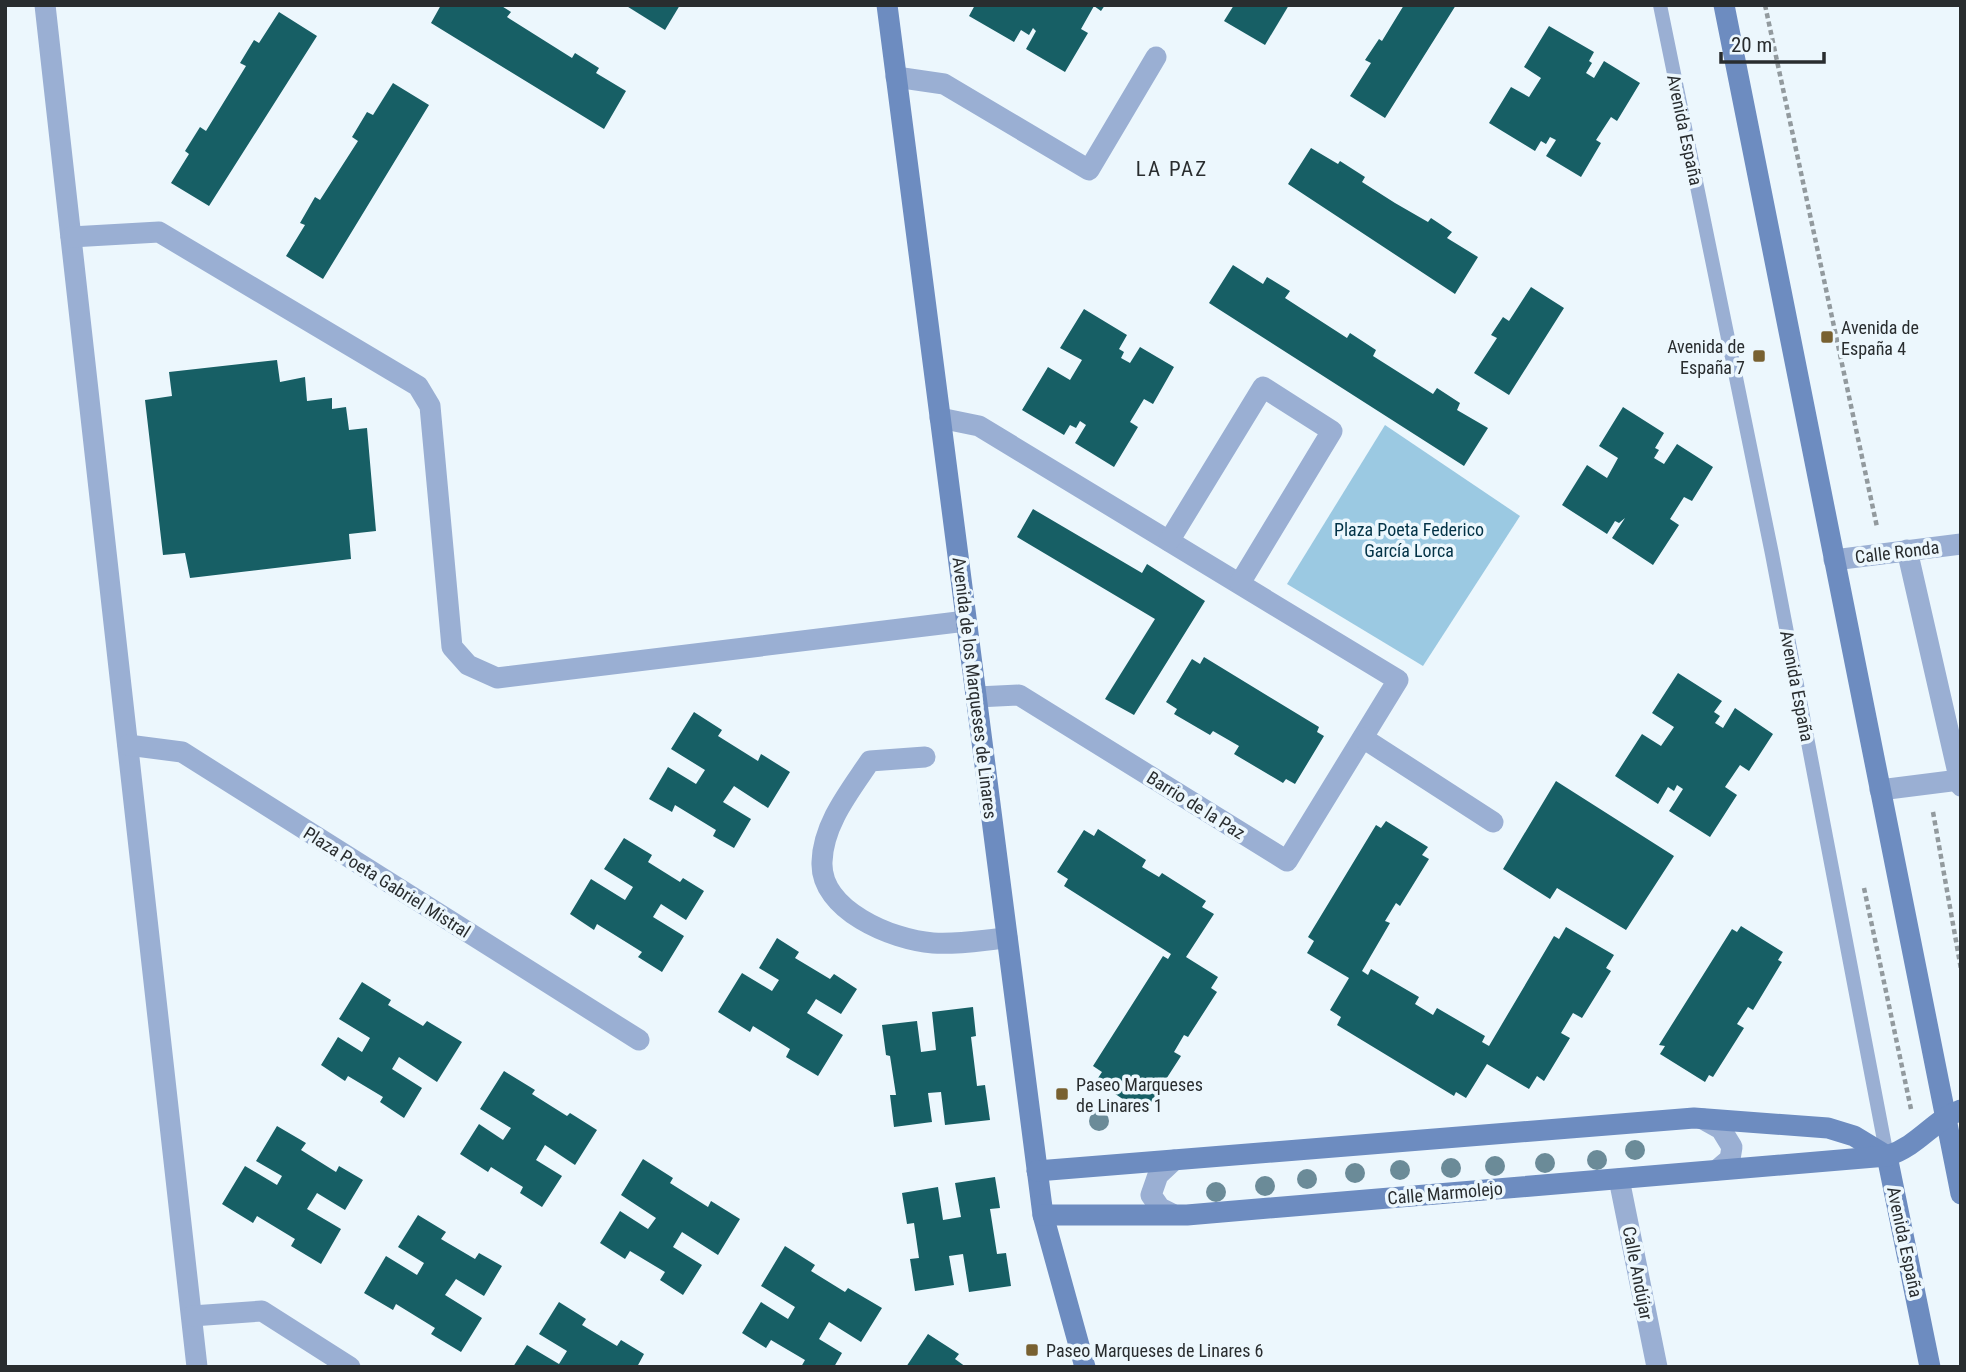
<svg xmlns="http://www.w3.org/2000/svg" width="1966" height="1372" font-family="'Roboto Condensed',sans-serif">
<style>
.green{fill:#9bc9e2}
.building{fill:#175f65}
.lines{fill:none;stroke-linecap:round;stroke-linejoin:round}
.path{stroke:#929a9e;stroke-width:4.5;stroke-dasharray:5 3.5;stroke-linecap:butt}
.lane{stroke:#9aafd3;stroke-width:14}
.street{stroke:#9aafd3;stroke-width:21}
.secondary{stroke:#6d8cc0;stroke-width:21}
.tree{fill:#6b8b98}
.poi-dot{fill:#786131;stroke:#ecf7fd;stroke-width:2.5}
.labels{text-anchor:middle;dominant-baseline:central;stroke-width:7;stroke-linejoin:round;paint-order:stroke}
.street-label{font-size:18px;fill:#292d2f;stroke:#ecf7fd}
.poi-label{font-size:18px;fill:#292d2f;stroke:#ecf7fd;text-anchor:start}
.park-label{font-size:18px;fill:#023246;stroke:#ecf7fd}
.quarter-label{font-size:21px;letter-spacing:2px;fill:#292d2f;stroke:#ecf7fd}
</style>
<rect width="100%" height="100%" fill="#ecf7fd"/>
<path class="green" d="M1385,425l135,91 -97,150 -136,-82z"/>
<g class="building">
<path d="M441,5h59l11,7 -4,5 65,41 3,-5 24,15 -3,5 30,18 -22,38 -173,-106z"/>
<path d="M625,5h55l-15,25z"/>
<path d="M975,5h130l-4,6 -7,-5 -13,23 7,4 -23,39 -39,-23 10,-18 -3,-3 -4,7 -8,-5 -7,12 -45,-26z"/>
<path d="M1234,5h55l-24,40 -41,-24z"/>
<path d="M1404,5h52l-71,113 -35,-22 21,-33 -6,-3 14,-21 3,2z"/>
<path d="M279,12l38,24 -108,170 -38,-23 18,-29 -4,-3 15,-24 6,4 40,-65 -6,-3 14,-23 5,3z"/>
<path d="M1549,26l45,26 -5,9 3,2 -6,10 8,5 10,-17 36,22 -23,38 -6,-4 -15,23 5,3 -20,34 -35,-21 10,-16 -6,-3 -4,7 -5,-3 -6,10 -46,-28 22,-36 18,10 12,-19 -17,-11z"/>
<path d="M393,83l36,22 -106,174 -37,-23 19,-31 -5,-2 15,-26 5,3 38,-59 -6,-4 15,-25 6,3z"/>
<path d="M1311,148l27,16 2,-3 25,16 -3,5 33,21 33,19 3,-4 21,14 -5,6 31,19 -23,37 -167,-110z"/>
<path d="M1233,265l30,19 4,-7 23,14 -5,7 62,40 3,-5 26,17 -3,6 60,38 4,-6 23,15 -3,7 31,18 -24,38 -255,-163z"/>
<path d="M1531,287l33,21 -55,87 -35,-22 23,-35 -6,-3 12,-18 6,4z"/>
<path d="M1084,309l43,26 -8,14 5,3 -3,6 9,5 10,-16 34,20 -21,37 -9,-5 -14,23 8,5 -24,40 -39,-24 11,-18 -6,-4 -4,7 -6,-3 -6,10 -42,-25 26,-43 22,13 12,-20 -22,-12z"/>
<path d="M277,360l3,22 25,-5 2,24 25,-3v11l14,-2 3,23 18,-2 9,103 -27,3 2,25 -161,19 -5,-25 -22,2 -18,-155 27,-4 -3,-24z"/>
<path d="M1623,407l41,26 -9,15 4,2 -5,8 10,6 13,-20 36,23 -21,34 -8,-4 -14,22 9,6 -26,40 -41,-27 13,-20 -6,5 -4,-2 -8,13 -45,-29 25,-40 20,13 11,-20 -19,-12z"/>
<path d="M1033,509l109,64 5,-9 58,37 -71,114 -29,-16 50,-80 -138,-82z"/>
<path d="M1204,657l115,70 -2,5 7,4 -29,48 -9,-5 -3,4 -49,-29 5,-8 -26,-15 -3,4 -36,-21 3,-5 -11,-7 26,-43 8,5z"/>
<path d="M1678,673l44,28 -8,11 6,4 -5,7 8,5 12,-20 38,26 -24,37 -9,-6 -15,22 12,8 -27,42 -41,-26 14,-22 -6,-4 -3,6 -6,-4 -10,17 -43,-28 27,-42 19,12 13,-19 -22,-14z"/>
<path d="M694,712l28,18 -4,6 40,25 3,-7 29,18 -22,36 -34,-22 -11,16 28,17 -17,29 -21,-12 3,-6 -41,-25 -3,7 -23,-13 19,-32 28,17 9,-14 -34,-21z"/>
<path d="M1556,781l118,75 -48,74 -69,-42 -7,11 -47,-30z"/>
<path d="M1386,821l42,26 -6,8 7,4 -29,47 -4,-3 -11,18 5,2 -28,48 6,4 3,-6 48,28 -4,7 18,11 4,-7 48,28 -3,6 7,4 65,-110 5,3 7,-12 48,28 -8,13 5,3 -29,47 -9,-5 -12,20 9,5 -26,43 -7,-5 -8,13 -42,-25 -21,34 -10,-6 -2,4 -117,-71 4,-8 -11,-7 19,-32 -42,-25 7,-12 -6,-4 68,-112 5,3z"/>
<path d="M1098,829l48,31 -4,7 17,10 3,-4 44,28 -4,6 12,7 -28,43 32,20 -7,11 6,4 -29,45 -4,-2 -10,17 7,4 -31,48 -5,-3 -6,9 -43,-29 6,-9 -9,-6 70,-110 5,3 3,-5 -107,-68 4,-7 -11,-7 27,-42 10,6z"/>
<path d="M624,838l28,17 -4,7 32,20 3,-4 21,13 -18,29 -25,-16 -8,13 31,19 -22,36 -24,-15 4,-5 -45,-28 -3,6 -24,-16 21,-35 34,21 8,-13 -29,-18z"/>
<path d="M1741,926l42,26 -5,8 4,2 -29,48 -5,-3 -11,17 7,4 -31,49 -4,-2 -4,7 -45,-28 5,-8 -6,-1 73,-116 5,3z"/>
<path d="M777,938l22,14 -4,6 35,21 4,-5 23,15 -16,25 -25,-15 -9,14 36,22 -25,41 -32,-19 4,-8 -37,-23 -3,6 -32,-20 24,-39 30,18 7,-11 -20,-12z"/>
<path d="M362,982l29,18 -3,5 35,21 4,-5 35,21 -25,40 -38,-25 -7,12 30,19 -18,30 -24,-16 3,-5 -35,-21 -3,5 -24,-16 17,-28 24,15 8,-14 -31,-19z"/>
<path d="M973,1007l3,29 -5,1 6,49 8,-1 5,35 -45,5 -4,-33 -13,1 4,29 -38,5 -4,-32h6l-6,-39 -4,-1 -4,-30 35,-4 4,31 15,-2 -4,-38z"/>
<path d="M504,1071l31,19 -3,4 35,22 3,-3 27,17 -22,35 -30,-20 -9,15 26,16 -20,31 -22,-14 3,-6 -32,-20 -3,5 -28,-18 19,-30 24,16 8,-12 -31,-19z"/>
<path d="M277,1126l29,17 -5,7 35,22 3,-6 24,14 -18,30 -28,-17 -10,16 34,20 -20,35 -30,-18 4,-7 -38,-23 -4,7 -31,-19 23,-38 32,19 5,-9 -26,-15z"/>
<path d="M643,1159l30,19 -3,5 38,24 3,-6 29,18 -22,36 -36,-23 -9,15 29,18 -19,30 -23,-15 5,-8 -35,-21 -5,8 -25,-16 20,-32 28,18 8,-11 -35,-23z"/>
<path d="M995,1177l5,31 -10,1 7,45 9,-1 5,33 -42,6 -6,-38 -14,2 5,29 -39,6 -5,-32 9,-1 -5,-35 -7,1 -5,-31 36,-6 5,33 18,-3 -6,-34z"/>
<path d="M418,1215l28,17 -5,7 34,20 4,-6 23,13 -18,30 -28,-17 -11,16 37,23 -21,34 -30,-18 4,-6 -39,-24 -3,6 -29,-17 22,-37 31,19 7,-12 -26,-16z"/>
<path d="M785,1246l30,19 -4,6 34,21 3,-4 34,20 -21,34 -32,-20 -10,17 23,14 -8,14h-33l4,-7 -34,-20 -5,8 -24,-15 19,-31 27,17 7,-12 -34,-21z"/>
<path d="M559,1302l27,17 -4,6 35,21 4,-6 23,14 -7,13h-124l14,-22 32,19 8,-13 -28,-17z"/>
<path d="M928,1334l31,20 -4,5 11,8h-60z"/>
</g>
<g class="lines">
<g class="path">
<path d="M1765,5l112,522"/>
<path d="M1933,812l28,157"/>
<path d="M1864,888l47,221"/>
</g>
<path class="lane" d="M1660,5l112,549 115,602"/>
<g class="street">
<path d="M45,5l152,1362"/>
<path d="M896,77l48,7 145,86 67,-113"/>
<path d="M71,237l88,-5 259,154 12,20 22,241 16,18 29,13 469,-57"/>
<path d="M940,418l39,8 419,254 -111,181 -268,-166 -42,2"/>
<path d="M1169,541l94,-154 69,44 -92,152"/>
<path d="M1907,550l54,236"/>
<path d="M1834,560l127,-16"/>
<path d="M1363,738l130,84"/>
<path d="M128,745l54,7 457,288"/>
<path d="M925,757l-55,4c-20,30 -47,63 -48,101 -2,48 70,78 111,81 24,2 50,-3 74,-5"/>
<path d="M1880,790l79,-10"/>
<path d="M1703,1119l18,10 11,18 -2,12 -13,11"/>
<path d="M1619,1179l38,188"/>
<path d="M1172,1214l-12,-6 -9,-13 7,-20 16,-15"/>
<path d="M192,1316l70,-5 88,56"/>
</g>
<g class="secondary">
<path d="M887,5l156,1210 42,152"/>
<path d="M1724,5l237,1189"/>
<path d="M1887,1156l43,211"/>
<path d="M1037,1171l657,-53 134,10 26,8 33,20"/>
<path d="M1043,1215h144l700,-59c33,-11 46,-36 74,-46"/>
</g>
</g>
<g class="tree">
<circle cx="1099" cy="1121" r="10"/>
<circle cx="1635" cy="1150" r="10"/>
<circle cx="1597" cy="1160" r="10"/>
<circle cx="1545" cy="1163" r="10"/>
<circle cx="1495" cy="1166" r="10"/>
<circle cx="1451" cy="1168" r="10"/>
<circle cx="1400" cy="1170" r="10"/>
<circle cx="1355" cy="1173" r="10"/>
<circle cx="1307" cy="1179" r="10"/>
<circle cx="1265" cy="1186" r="10"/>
<circle cx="1216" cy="1192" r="10"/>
</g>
<g class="poi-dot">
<rect x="1820" y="330" width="14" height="14" rx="3.5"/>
<rect x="1752" y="349" width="14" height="14" rx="3.5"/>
<rect x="1055" y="1087" width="14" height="14" rx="3.5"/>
<rect x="1025" y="1343" width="14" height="14" rx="3.5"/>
</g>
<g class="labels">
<g class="street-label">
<text transform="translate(1685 130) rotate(78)">Avenida España</text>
<text transform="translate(1897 552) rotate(-7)">Calle Ronda</text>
<text transform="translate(1797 686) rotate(79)">Avenida España</text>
<text transform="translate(975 688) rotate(83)">Avenida de los Marqueses de Linares</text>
<text transform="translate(1196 805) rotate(32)">Barrio de la Paz</text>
<text transform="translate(387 882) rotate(32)">Plaza Poeta Gabriel Mistral</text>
<text transform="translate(1445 1193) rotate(-5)">Calle Marmolejo</text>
<text transform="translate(1905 1242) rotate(78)">Avenida España</text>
<text transform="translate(1638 1273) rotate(79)">Calle Andújar</text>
</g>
<g class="poi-label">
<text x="1841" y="327">Avenida de<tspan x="1841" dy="21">España 4</tspan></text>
<text x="1745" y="346" text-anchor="end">Avenida de<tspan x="1745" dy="21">España 7</tspan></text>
<text x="1076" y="1084">Paseo Marqueses<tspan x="1076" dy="21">de Linares 1</tspan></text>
<text x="1046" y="1350">Paseo Marqueses de Linares 6</text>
</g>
<g class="park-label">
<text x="1409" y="529">Plaza Poeta Federico<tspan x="1409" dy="21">García Lorca</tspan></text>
</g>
<g class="quarter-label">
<text x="1172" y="169">LA PAZ</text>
</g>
</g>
<rect width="1966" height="1372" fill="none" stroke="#292d2f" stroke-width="14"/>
<path d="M1721 52v10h103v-10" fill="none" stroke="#292d2f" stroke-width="3.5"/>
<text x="1731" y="52" font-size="21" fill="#292d2f" stroke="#ecf7fd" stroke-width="5" paint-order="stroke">20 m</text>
</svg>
